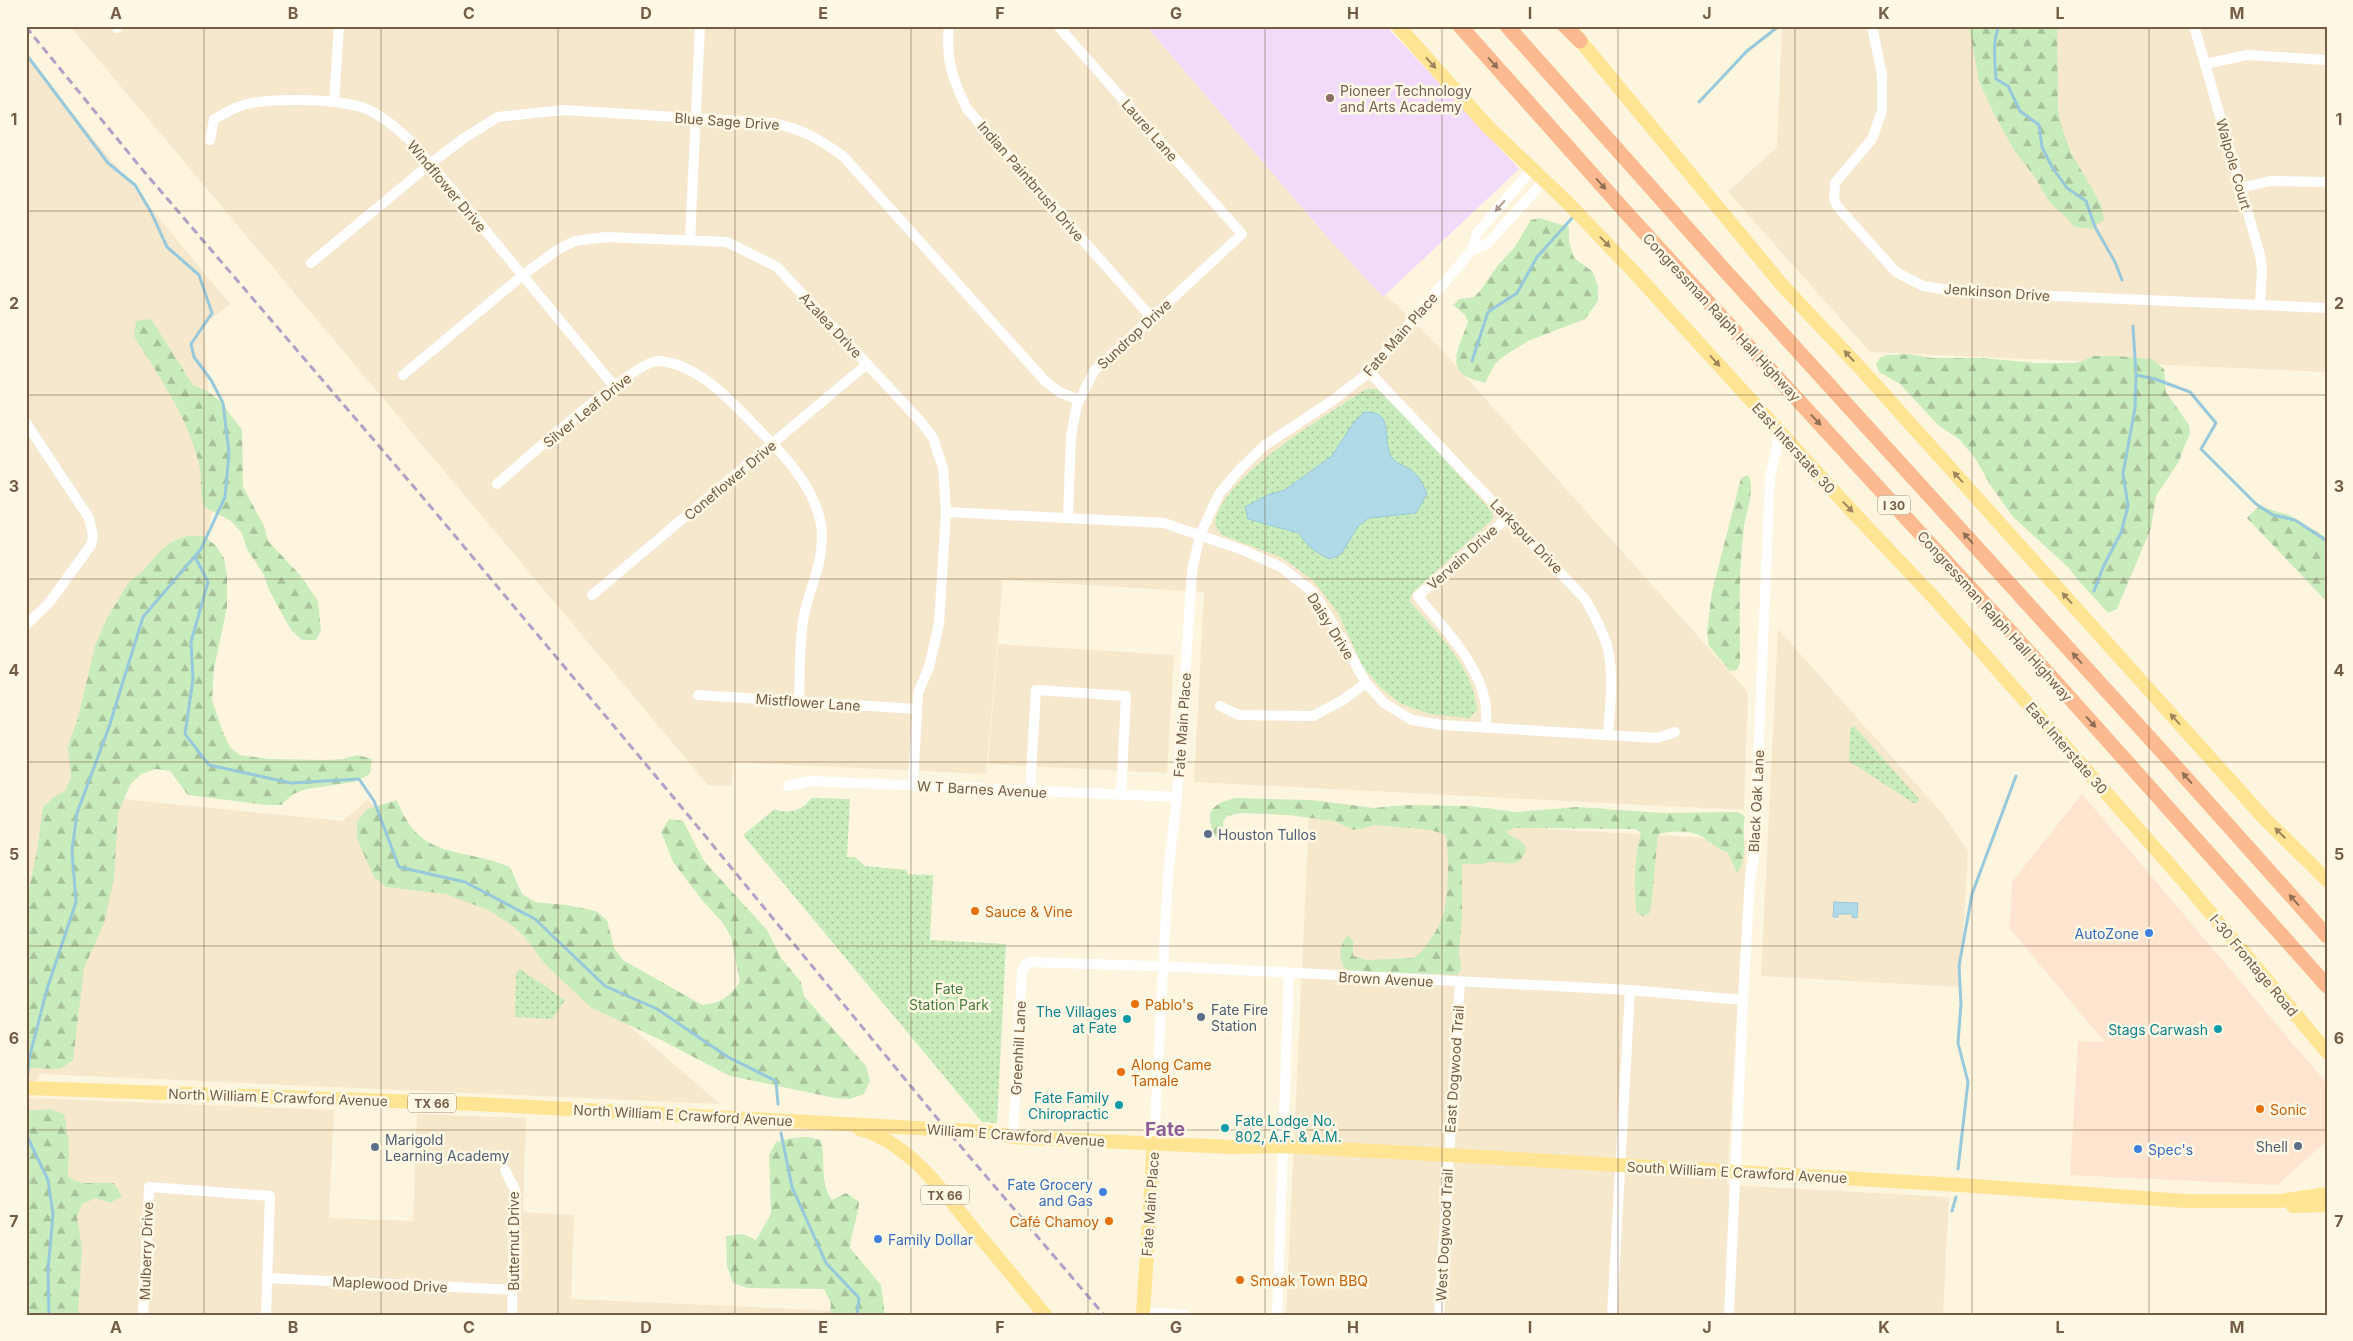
<svg xmlns="http://www.w3.org/2000/svg" width="2353" height="1341" font-family="Inter,sans-serif">
<style>
.residential{fill:#f6e8cc}
.commercial{fill:#ffe4d0}
.education{fill:#f2dbfa}
.forest{fill:url(#forest-firs)}
.park{fill:url(#park-dots)}
.water{fill:#b1dae8;stroke:#97c8db}
.lines{fill:none;stroke-linecap:round;stroke-linejoin:round}
.stream{stroke:#97c8db;stroke-width:3}
.minor{stroke:#fff;stroke-width:10}
.major{stroke:#ffe493;stroke-width:14}
.highway{stroke:#fdb98f;stroke-width:15}
.rail{stroke:#b89dc7;stroke-width:3;stroke-dasharray:8 5;stroke-linecap:butt}
.oneway{fill:#9e855c}
.oneway2{fill:#906f54}
.oneway3{fill:#ac9d8f}
.grid{fill:none;stroke:#755c45;stroke-width:1;stroke-opacity:0.55}
.education-dot{fill:#8d6e63;stroke:#fff8e5;stroke-width:2}
.service-dot{fill:#5c6f8a;stroke:#fff8e5;stroke-width:2}
.food-dot{fill:#e8710a;stroke:#fff8e5;stroke-width:2}
.shop-dot{fill:#3f7fe0;stroke:#fff8e5;stroke-width:2}
.culture-dot{fill:#0f9aa8;stroke:#fff8e5;stroke-width:2}
.labels{text-anchor:middle;dominant-baseline:central;stroke-width:5;stroke-linejoin:round;paint-order:stroke}
.shield{fill:#fff8e5;stroke:#9e8b75;stroke-width:1}
.shield-label{font-size:12px;font-weight:bold;fill:#755c45}
.education-label{font-size:14px;fill:#785e54;stroke:#fff8e5;text-anchor:start}
.street-label{font-size:14px;fill:#755c45;stroke:#fff8e5}
.service-label{font-size:14px;fill:#4e5e75;stroke:#fff8e5;text-anchor:start}
.food-label{font-size:14px;fill:#c56008;stroke:#fff8e5;text-anchor:start}
.shop-label{font-size:14px;fill:#366cbe;stroke:#fff8e5;text-anchor:end}
.park-label{font-size:14px;fill:#477c3c;stroke:#fff8e5}
.culture-label{font-size:14px;fill:#0d838f;stroke:#fff8e5;text-anchor:end}
.district-label{font-size:19px;font-weight:bold;fill:#8d5f99;stroke:#fff8e5}
.neatline{fill:none;stroke:#755c45;stroke-width:2}
.grid-label{font-size:16px;text-anchor:middle;font-weight:bold;fill:#755c45}
</style>
<defs>
<pattern id="forest-firs" width="22" height="20" patternUnits="userSpaceOnUse" patternTransform="scale(1.25)"><rect width="22" height="20" fill="#c9ecbc"/><path d="M5 1l3.5 6h-7zM16 11l3.5 6h-7z" fill="#a8c29b"/></pattern>
<pattern id="park-dots" width="8" height="8" patternUnits="userSpaceOnUse" patternTransform="scale(1.25)"><rect width="8" height="8" fill="#c9ecbc"/><path d="M2 2h.1M6 6h.1" fill="none" stroke="#a8c29b" stroke-width="1.8" stroke-linecap="round"/></pattern>
</defs>
<rect width="100%" height="100%" fill="#fef5de"/>
<g class="residential">
<path d="M70,26h1076l183,213 109,107 310,346 -4,118 -550,-28 10,-190 -201,-12 -17,194 -253,-12 -2,24 -23,-1z"/>
<path d="M1782,26h545v346l-457,-20 -142,-160 49,-45z"/>
<path d="M26,57l204,247 -26,21 11,172 -9,42 -118,244 42,17 213,21 24,-21 353,304 -680,-30 -14,23z"/>
<path d="M1778,629l164,184 26,38 -8,136 -199,-11z"/>
<path d="M998,644l176,11 -7,118 -179,-9z"/>
<path d="M1309,816l438,24 -20,345 222,12 -6,118h-657z"/>
<path d="M26,1098l308,12 -5,108 84,3 4,-107 109,4 -3,94 51,3 -3,84 291,13v3h-836z"/>
</g>
<path class="commercial" d="M2082,794l245,290v57l-50,44 -207,-10 8,-134 27,1 -95,-113 2,-47z"/>
<path class="education" d="M1146,26h240l133,143 -136,128 -54,-58z"/>
<g class="forest">
<path d="M1969,26h88l1,84 3,14 10,29 30,51 3,16 -13,9 -17,-2 -7,-9 -17,-15 -16,-27 -20,-26 -23,-42 -12,-27z"/>
<path d="M1539,218l30,9v15l5,16 19,14 5,15v14l-13,18 -57,22 -27,17 -6,6 -10,19c-6,-2 -16,-4 -22,-9 -16,-11 1,-38 5,-52l-3,-7 -12,-10 6,-6 15,-2 6,-6 18,-26 16,-17 17,-28z"/>
<path d="M151,319l42,66 14,6 13,10 22,29 1,57 21,39 4,15 32,34 18,26 3,30 -5,9h-14l-11,-10 -22,-40 -5,-15 -17,-26 -5,-16 -11,-12 -27,-14c-3,-12 -3,-17 -3,-30 -1,-14 -7,-31 -12,-44 -14,-34 -36,-66 -55,-97l2,-15z"/>
<path d="M1909,354l22,4h51l54,5h37l7,-1 13,-6h22l37,3 12,10 2,23 23,33 1,8 -12,30 -22,33 -5,32 -34,81 -9,4 -31,-34 -9,-12 -55,-50 -22,-31 -16,-28 -16,-19 -21,-14 -38,-41 -21,-12 -3,-8 4,-6 6,-3z"/>
<path d="M1748,475c8,12 -2,37 -4,52 -6,45 -4,91 -4,136l-3,7 -7,1 -21,-25 -2,-14 5,-40 29,-114z"/>
<path d="M2259,506l30,9 38,23v64l-80,-84z"/>
<path d="M187,536h17l12,10 8,12 3,17v32l-13,62 -2,31 10,30 8,17 10,8 29,4 59,1 15,-1 14,-4 15,4 -2,15 -16,8 -47,7 -14,5 -12,11h-16l-77,-10 -18,-24 -14,-2 -15,5 -11,11 -12,28 -4,65 -10,45 -20,45 -11,92 -13,9 -34,-1v-166l11,-51 6,-44 11,-10 12,-7 5,-14 -3,-29 10,-29 17,-72 11,-26 23,-38 12,-9 20,-23 12,-9z"/>
<path d="M1236,798l76,2 62,8 31,-3 64,1 47,6 61,-5 85,6 76,-1 7,4c-4,18 4,43 -8,57l-9,-20c-12,-5 -14,-8 -24,-15 -11,-9 -33,-7 -46,-4l-7,73 -2,7 -7,2 -6,-5c-2,-27 -2,-52 5,-78l-6,-4 -122,-1 -7,4 18,12 2,7c-7,16 -15,13 -29,11 -6,-1 -10,2 -16,2 -8,1 -11,-2 -19,1v52l-3,36 2,15 -3,7 -106,-4 -7,-2c-7,-12 -6,-24 3,-34l5,6v15l15,4 46,-2c11,-8 27,-32 30,-46 4,-14 6,-65 1,-78l-15,-4 -54,-5 -22,5 -20,-9 -46,-6 -47,-2 -14,3 -4,6 1,15 -7,3c-13,-25 -9,-36 19,-42z"/>
<path d="M397,800c23,62 64,46 113,67l12,27 13,8 31,3 30,6 11,9 7,28 9,12 79,45c18,-1 27,-8 38,-23l-9,-45 -8,-14 -21,-23 -29,-38 -12,-30 8,-13 14,2 21,40 63,69 14,28 20,24 3,14 62,70 4,15 -6,13 -14,5 -15,-1 -105,-22 -69,-36 -71,-33 -46,-44 -19,-26 -12,-11 -25,-16 -42,-16 -60,-7 -12,-10 -17,-38v-17l10,-13z"/>
<path d="M50,1109l14,5 5,30 -1,33 13,6h33l8,13 -12,7 -14,-5 -14,6 -5,13 5,30 -4,68h-52v-204z"/>
<path d="M807,1137l14,3c5,22 -2,41 11,60l14,-7 13,9c-1,16 -8,30 -9,46l31,37 4,30h-55l1,-12 -7,-14 -77,-1 -14,-5 -6,-17 -1,-30 17,-2 13,6 15,-26 -2,-59 7,-13 16,-4z"/>
</g>
<g class="park">
<path d="M1366,389h11l36,35 79,88 1,5 -2,4 -79,72 -2,9c28,32 63,64 67,108l-8,8 -40,-4 -29,-11 -19,-15 -18,-21 -25,-54 -24,-32 -33,-24 -59,-22 -7,-11c4,-47 114,-110 151,-135z"/>
<path d="M1854,726l65,73 -4,5 -66,-43 1,-32z"/>
<path d="M812,798l38,1 -3,58h8l10,9 42,4v4l26,1 -3,65 76,4 -9,179 -15,-1 -239,-287 32,-26c16,6 26,1 37,-11z"/>
<path d="M520,969l45,31 -13,19 -37,-2 1,-44z"/>
</g>
<g class="water">
<path d="M1365,412c31,0 16,26 26,44 5,9 14,9 21,15 8,6 12,15 15,23l-11,19 -47,5 -11,8 -17,28 -11,5c-14,-6 -23,-13 -31,-26l-51,-14 -3,-12 23,-12 17,-5 47,-34 22,-34z"/>
<path d="M1834,902l24,1 -1,15 -5,-1v-3h-14v3h-5z"/>
</g>
<g class="lines">
<g class="stream">
<path d="M1999,26c-7,16 -4,36 -3,53l12,7 12,25 19,14 3,22 10,20 15,21 19,13 9,26 20,35 7,18"/>
<path d="M26,54l82,109 27,22 16,27 16,35 32,28 13,38 -21,31 3,13 17,23 12,23 6,50 -4,44 -24,52 -58,68 -34,110 -32,86 -5,38 4,51 -29,87 -18,70 -2,26"/>
<path d="M1699,102l48,-51 32,-25"/>
<path d="M2133,326l3,49 19,4 35,13 26,31 -15,26 55,55 17,11 22,5 32,21"/>
<path d="M1472,361l16,-49 29,-19 20,-36 36,-40"/>
<path d="M195,557l13,25 -17,60 2,37 -8,55 24,31 82,18 68,-4 15,22 25,66 66,15 70,37 70,67 52,23 71,48 48,24 2,23"/>
<path d="M2094,591l10,-26 17,-32 7,-27 -5,-32 12,-66 1,-33"/>
<path d="M26,1117l1,19 21,44 5,34 -5,56 1,45"/>
<path d="M781,1133l11,54 34,76 33,35 -2,17"/>
<path d="M1958,1169l10,-87 -10,-39 3,-39 -2,-38 13,-72 44,-118"/>
<path d="M1952,1211l4,-14"/>
</g>
<g class="minor">
<path d="M949,26c-4,33 4,54 18,83l184,208"/>
<path d="M1058,26l184,208 -148,137 -17,34 -6,31 -3,82"/>
<path d="M1872,26l10,49v36l-10,28 -37,44 -1,16 3,7 59,66 27,14 38,6 366,16"/>
<path d="M2194,26l66,229 2,15 -2,34"/>
<path d="M117,28v-2"/>
<path d="M2205,64l42,-9 80,5"/>
<path d="M334,102l5,-76"/>
<path d="M210,140l4,-21c8,-4 16,-9 24,-12 27,-11 99,-8 126,1 19,7 35,23 50,36l200,242"/>
<path d="M2241,188l29,-7 57,1"/>
<path d="M690,240l10,-214"/>
<path d="M1472,250l15,-6 57,-63"/>
<path d="M311,263l119,-99 34,-26 34,-21 65,-7 210,13c29,6 46,16 70,33l202,225 14,11 20,8"/>
<path d="M1369,372l217,228c8,16 18,32 22,50 6,28 2,57 0,85"/>
<path d="M403,375l120,-100 34,-25 18,-9 31,-4 121,5 50,25 144,155 12,16 10,30 3,44 -7,112 -10,43 -11,26 -5,93"/>
<path d="M26,423l63,95 4,18 -2,9 -42,58 -23,22"/>
<path d="M497,484c23,-20 139,-124 161,-123 40,2 75,42 101,69 28,27 61,64 63,104 1,29 -12,53 -18,81 -5,28 -4,58 -5,87"/>
<path d="M946,512l218,11 76,26 41,18 33,26 26,43 26,47 18,20 28,17 30,5 215,13 18,-6"/>
<path d="M592,595l275,-231"/>
<path d="M698,695l219,14"/>
<path d="M1220,706l19,9 74,1 30,-16 23,-17"/>
<path d="M1486,728c0,-9 1,-19 -1,-27 -8,-41 -42,-73 -67,-105l90,-79"/>
<path d="M788,786l22,-5 367,16"/>
<path d="M1030,791l6,-101 90,6 -5,99"/>
<path d="M1013,1137l9,-165 3,-7 4,-3 152,5 449,23 113,10"/>
<path d="M1154,1143l14,-269 9,-77 15,-226 8,-36 19,-41 21,-25 25,-24 67,-44 35,-27 105,-124 5,-17 55,-64"/>
<path d="M505,1170l10,20 -3,125"/>
<path d="M267,1278l246,12"/>
<path d="M1143,1312l42,3"/>
<path d="M143,1315l6,-128 121,9 -4,119"/>
<path d="M1277,1315l12,-341"/>
<path d="M1439,1315l21,-333"/>
<path d="M1612,1315l18,-325"/>
<path d="M1729,1315l14,-315 7,-120 4,-23 16,-380 10,-44"/>
</g>
<g class="major">
<path d="M1398,26l90,101 79,75 67,70 216,237 88,93 244,277 145,173"/>
<path d="M1573,32l209,253 80,85 402,448 63,62"/>
<path d="M26,1088l450,16 513,28 24,5 219,10 50,-1 166,9 512,30 225,16h95l47,-7"/>
<path d="M860,1129c50,14 84,64 116,103 23,27 46,55 69,83"/>
<path d="M2293,1206l34,-1"/>
<path d="M1143,1315l11,-172"/>
</g>
<g class="highway">
<path d="M1460,26l171,192 387,422 309,346"/>
<path d="M1507,26l221,248 448,493 151,169"/>
<path d="M1565,26l15,15"/>
</g>
<path class="rail" d="M26,27l115,141 279,326 254,304 272,331 158,186"/>
</g>
<defs><path id="oneway-solid" d="M-6-.8H1V-3.2L6.5 0L1 3.2V.8H-6Z" transform="scale(1.25)"/></defs>
<g class="oneway">
<use href="#oneway-solid" transform="translate(1431 63) rotate(48)"/>
<use href="#oneway-solid" transform="translate(1605 242) rotate(46)"/>
<use href="#oneway-solid" transform="translate(1849 356) rotate(-133)"/>
<use href="#oneway-solid" transform="translate(1715 361) rotate(48)"/>
<use href="#oneway-solid" transform="translate(1958 477) rotate(-132)"/>
<use href="#oneway-solid" transform="translate(1848 507) rotate(46)"/>
<use href="#oneway-solid" transform="translate(2067 598) rotate(-132)"/>
<use href="#oneway-solid" transform="translate(2175 719) rotate(-132)"/>
<use href="#oneway-solid" transform="translate(2280 833) rotate(-135)"/>
</g>
<g class="oneway2">
<use href="#oneway-solid" transform="translate(1493 63) rotate(48)"/>
<use href="#oneway-solid" transform="translate(1601 184) rotate(48)"/>
<use href="#oneway-solid" transform="translate(1816 420) rotate(47)"/>
<use href="#oneway-solid" transform="translate(1968 538) rotate(-132)"/>
<use href="#oneway-solid" transform="translate(2077 658) rotate(-132)"/>
<use href="#oneway-solid" transform="translate(2091 722) rotate(48)"/>
<use href="#oneway-solid" transform="translate(2187 778) rotate(-131)"/>
<use href="#oneway-solid" transform="translate(2294 900) rotate(-132)"/>
</g>
<use class="oneway3" href="#oneway-solid" transform="translate(1500 206) rotate(131)"/>
<path class="grid" d="M204,26v1289M381,26v1289M558,26v1289M735,26v1289M911,26v1289M1088,26v1289M1265,26v1289M1442,26v1289M1618,26v1289M1795,26v1289M1972,26v1289M2149,26v1289M26,211h2301M26,395h2301M26,579h2301M26,762h2301M26,946h2301M26,1130h2301"/>
<circle class="education-dot" cx="1330" cy="98" r="5"/>
<g class="service-dot">
<circle cx="1208" cy="834" r="5"/>
<circle cx="1201" cy="1017" r="5"/>
<circle cx="2298" cy="1146" r="5"/>
<circle cx="375" cy="1147" r="5"/>
</g>
<g class="food-dot">
<circle cx="975" cy="911" r="5"/>
<circle cx="1135" cy="1004" r="5"/>
<circle cx="1121" cy="1072" r="5"/>
<circle cx="2260" cy="1109" r="5"/>
<circle cx="1109" cy="1221" r="5"/>
<circle cx="1240" cy="1280" r="5"/>
</g>
<g class="shop-dot">
<circle cx="2149" cy="933" r="5"/>
<circle cx="2138" cy="1149" r="5"/>
<circle cx="1103" cy="1192" r="5"/>
<circle cx="878" cy="1239" r="5"/>
</g>
<g class="culture-dot">
<circle cx="1127" cy="1019" r="5"/>
<circle cx="2218" cy="1029" r="5"/>
<circle cx="1119" cy="1105" r="5"/>
<circle cx="1225" cy="1128" r="5"/>
</g>
<g class="labels">
<g class="shield">
<rect x="1878" y="495.5" width="32" height="19" rx="4"/>
<rect x="408" y="1093.5" width="48" height="19" rx="4"/>
<rect x="921" y="1185.5" width="48" height="19" rx="4"/>
</g>
<g class="shield-label">
<text x="1894" y="505">I 30</text>
<text x="432" y="1103">TX 66</text>
<text x="945" y="1195">TX 66</text>
</g>
<g class="education-label">
<text x="1340" y="90">Pioneer Technology<tspan x="1340" dy="16">and Arts Academy</tspan></text>
</g>
<g class="street-label">
<text transform="translate(727 121) rotate(4)">Blue Sage Drive</text>
<text transform="translate(1150 130) rotate(49)">Laurel Lane</text>
<text transform="translate(2234 164) rotate(74)">Walpole Court</text>
<text transform="translate(1031 181) rotate(49)">Indian Paintbrush Drive</text>
<text transform="translate(447 186) rotate(50)">Windflower Drive</text>
<text transform="translate(1997 292) rotate(4)">Jenkinson Drive</text>
<text transform="translate(1722 317) rotate(47)">Congressman Ralph Hall Highway</text>
<text transform="translate(831 325) rotate(47)">Azalea Drive</text>
<text transform="translate(1134 334) rotate(-43)">Sundrop Drive</text>
<text transform="translate(1400 334) rotate(-49)">Fate Main Place</text>
<text transform="translate(587 410) rotate(-39)">Silver Leaf Drive</text>
<text transform="translate(1794 448) rotate(48)">East Interstate 30</text>
<text transform="translate(730 480) rotate(-40)">Coneflower Drive</text>
<text transform="translate(1527 536) rotate(46)">Larkspur Drive</text>
<text transform="translate(1462 557) rotate(-42)">Vervain Drive</text>
<text transform="translate(1995 616) rotate(48)">Congressman Ralph Hall Highway</text>
<text transform="translate(1331 626) rotate(58)">Daisy Drive</text>
<text transform="translate(808 702) rotate(4)">Mistflower Lane</text>
<text transform="translate(1182 725) rotate(-86)">Fate Main Place</text>
<text transform="translate(2067 748) rotate(49)">East Interstate 30</text>
<text transform="translate(982 789) rotate(3)">W T Barnes Avenue</text>
<text transform="translate(1756 801) rotate(-87)">Black Oak Lane</text>
<text transform="translate(2254 965) rotate(50)">I-30 Frontage Road</text>
<text transform="translate(1386 979) rotate(3)">Brown Avenue</text>
<text transform="translate(1018 1048) rotate(-87)">Greenhill Lane</text>
<text transform="translate(1454 1069) rotate(-86)">East Dogwood Trail</text>
<text transform="translate(278 1097) rotate(2)">North William E Crawford Avenue</text>
<text transform="translate(683 1115) rotate(3)">North William E Crawford Avenue</text>
<text transform="translate(1016 1135) rotate(4)">William E Crawford Avenue</text>
<text transform="translate(1737 1172) rotate(3)">South William E Crawford Avenue</text>
<text transform="translate(1150 1204) rotate(-86)">Fate Main Place</text>
<text transform="translate(1444 1235) rotate(-87)">West Dogwood Trail</text>
<text transform="translate(513 1241) rotate(-90)">Butternut Drive</text>
<text transform="translate(146 1251) rotate(-88)">Mulberry Drive</text>
<text transform="translate(390 1284) rotate(3)">Maplewood Drive</text>
</g>
<g class="service-label">
<text x="1218" y="834">Houston Tullos</text>
<text x="1211" y="1009">Fate Fire<tspan x="1211" dy="16">Station</tspan></text>
<text x="385" y="1139">Marigold<tspan x="385" dy="16">Learning Academy</tspan></text>
<text x="2288" y="1146" text-anchor="end">Shell</text>
</g>
<g class="food-label">
<text x="985" y="911">Sauce &amp; Vine</text>
<text x="1145" y="1004">Pablo's</text>
<text x="1131" y="1064">Along Came<tspan x="1131" dy="16">Tamale</tspan></text>
<text x="2270" y="1109">Sonic</text>
<text x="1099" y="1221" text-anchor="end">Café Chamoy</text>
<text x="1250" y="1280">Smoak Town BBQ</text>
</g>
<g class="shop-label">
<text x="2139" y="933">AutoZone</text>
<text x="2148" y="1149" text-anchor="start">Spec's</text>
<text x="1093" y="1184">Fate Grocery<tspan x="1093" dy="16">and Gas</tspan></text>
<text x="888" y="1239" text-anchor="start">Family Dollar</text>
</g>
<g class="park-label">
<text x="949" y="988">Fate<tspan x="949" dy="16">Station Park</tspan></text>
</g>
<g class="culture-label">
<text x="1117" y="1011">The Villages<tspan x="1117" dy="16">at Fate</tspan></text>
<text x="2208" y="1029">Stags Carwash</text>
<text x="1109" y="1097">Fate Family<tspan x="1109" dy="16">Chiropractic</tspan></text>
<text x="1235" y="1120" text-anchor="start">Fate Lodge No.<tspan x="1235" dy="16">802, A.F. &amp; A.M.</tspan></text>
</g>
<g class="district-label">
<text x="1165" y="1129">Fate</text>
</g>
</g>
<rect width="2353" height="1341" fill="none" stroke="#fff8e5" stroke-width="55"/>
<rect x="28" y="28" width="2298" height="1286" class="neatline"/>
<g class="grid-label">
<text x="116" y="19">A</text>
<text x="293" y="19">B</text>
<text x="469" y="19">C</text>
<text x="646" y="19">D</text>
<text x="823" y="19">E</text>
<text x="1000" y="19">F</text>
<text x="1176" y="19">G</text>
<text x="1353" y="19">H</text>
<text x="1530" y="19">I</text>
<text x="1707" y="19">J</text>
<text x="1884" y="19">K</text>
<text x="2060" y="19">L</text>
<text x="2237" y="19">M</text>
<text x="14" y="125">1</text>
<text x="2339" y="125">1</text>
<text x="14" y="309">2</text>
<text x="2339" y="309">2</text>
<text x="14" y="492">3</text>
<text x="2339" y="492">3</text>
<text x="14" y="676">4</text>
<text x="2339" y="676">4</text>
<text x="14" y="860">5</text>
<text x="2339" y="860">5</text>
<text x="14" y="1044">6</text>
<text x="2339" y="1044">6</text>
<text x="14" y="1227">7</text>
<text x="2339" y="1227">7</text>
<text x="116" y="1333">A</text>
<text x="293" y="1333">B</text>
<text x="469" y="1333">C</text>
<text x="646" y="1333">D</text>
<text x="823" y="1333">E</text>
<text x="1000" y="1333">F</text>
<text x="1176" y="1333">G</text>
<text x="1353" y="1333">H</text>
<text x="1530" y="1333">I</text>
<text x="1707" y="1333">J</text>
<text x="1884" y="1333">K</text>
<text x="2060" y="1333">L</text>
<text x="2237" y="1333">M</text>
</g>
</svg>
